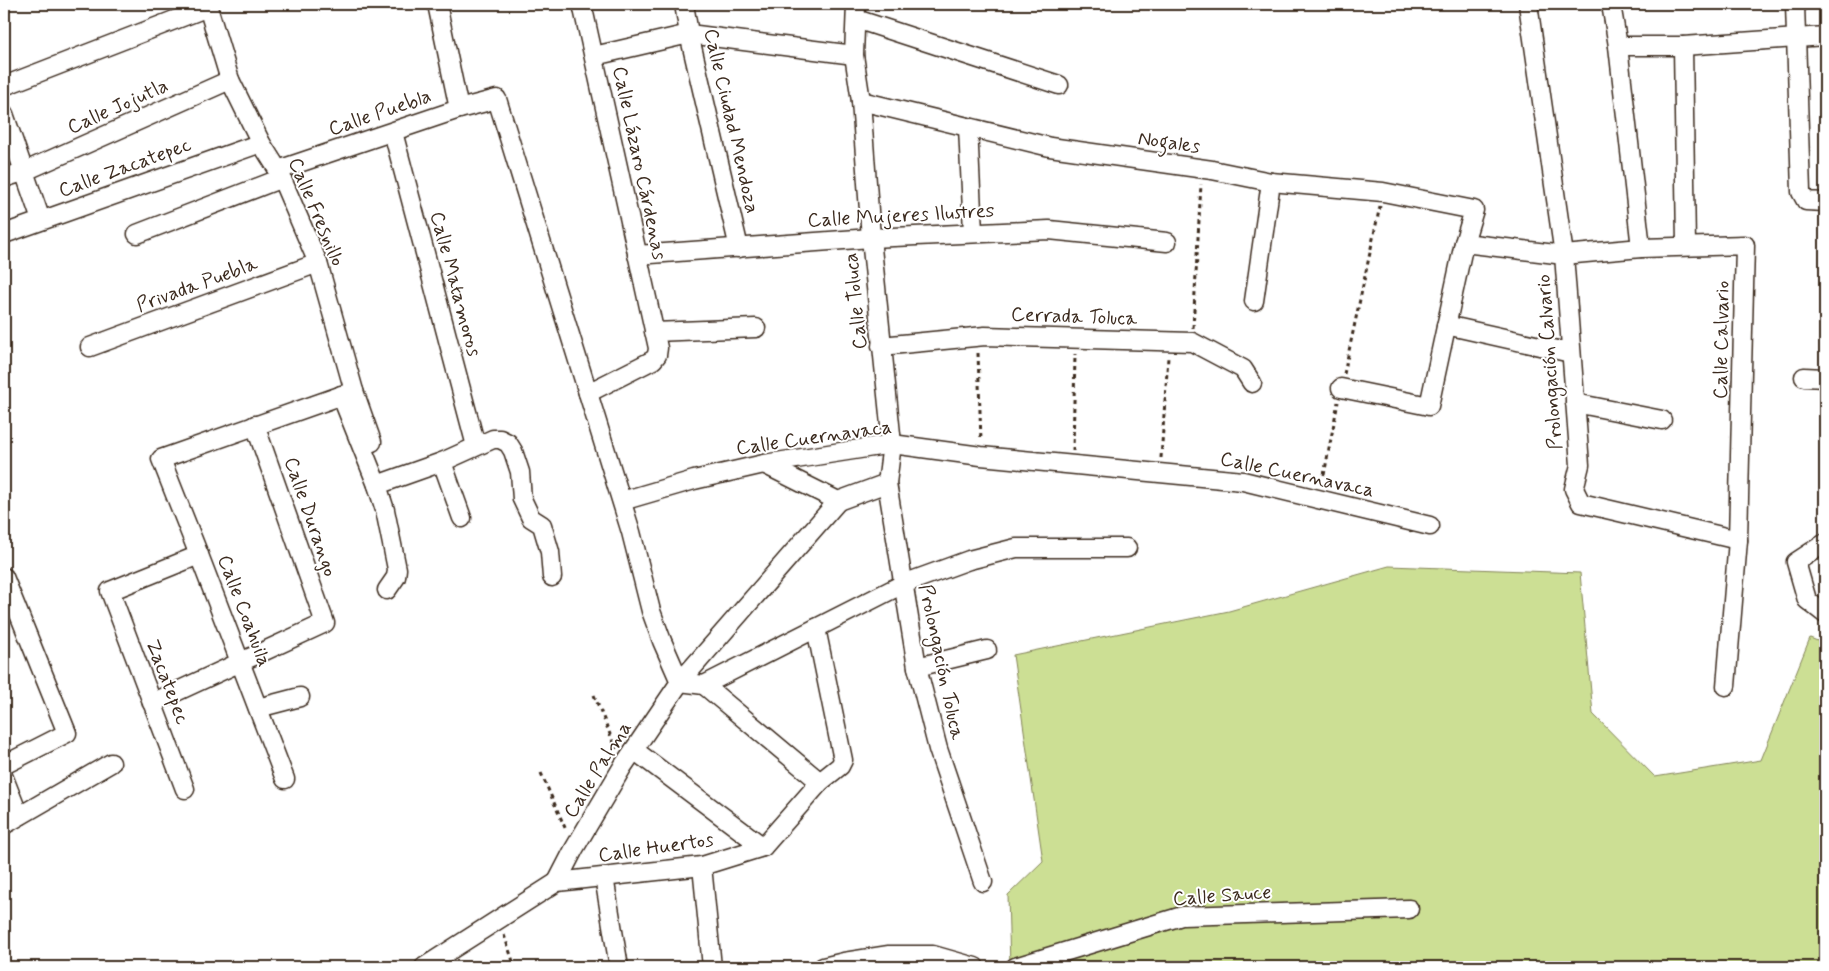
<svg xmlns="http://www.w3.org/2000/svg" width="1829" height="971" font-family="Mynerve,sans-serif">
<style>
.green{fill:#ccdf94;stroke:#848459}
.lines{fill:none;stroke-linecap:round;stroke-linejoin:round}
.street-casing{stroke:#3b2a1e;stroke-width:21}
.path{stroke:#3b2a1e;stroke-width:3;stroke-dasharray:4 4;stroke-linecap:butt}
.street{stroke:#fff;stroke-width:18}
.labels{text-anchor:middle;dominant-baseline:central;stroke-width:4;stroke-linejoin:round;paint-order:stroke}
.street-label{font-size:20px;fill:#3b2a1e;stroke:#fff}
</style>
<rect width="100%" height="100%" fill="#fff"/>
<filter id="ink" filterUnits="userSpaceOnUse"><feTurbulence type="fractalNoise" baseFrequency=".02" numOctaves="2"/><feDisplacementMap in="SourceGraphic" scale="10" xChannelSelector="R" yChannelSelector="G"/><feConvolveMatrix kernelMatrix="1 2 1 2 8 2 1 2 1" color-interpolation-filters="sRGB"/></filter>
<g filter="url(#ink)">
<path class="green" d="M1389,566l191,7 13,141 62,63 106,-17 49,-122 15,6v323h-815l-2,-72 35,-34 -30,-206 216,-44z"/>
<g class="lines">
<g class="street-casing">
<g id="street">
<path d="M207,4l23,76 31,63 17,27 40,93 36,128 18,51"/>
<path d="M437,4l22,105"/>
<path d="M582,4l76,344 -1,7 -4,5 -65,33"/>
<path d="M684,4l5,30 50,214"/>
<path d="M856,4l-2,51 7,46 10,137 21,206 -5,39 30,184 21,82 45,133"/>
<path d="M1528,4l36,251 16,210 -6,24 7,14 157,37"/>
<path d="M1611,4l7,42 23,202"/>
<path d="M1795,4l6,188 5,9 19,1"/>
<path d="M856,19l203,66"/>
<path d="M1618,46h65l142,-10"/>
<path d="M1683,46l3,200"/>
<path d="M594,56l95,-22 165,21"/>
<path d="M4,86l204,-79"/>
<path d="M861,101l189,46 162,23 59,12 112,10 91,18 -10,33 -35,163 -88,-18"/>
<path d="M4,114l37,106"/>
<path d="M968,127l5,105"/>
<path d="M393,132l83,314"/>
<path d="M278,170l181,-61 38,-10 134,433 20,79 11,30 18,41"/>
<path d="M4,178l19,-6 207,-92"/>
<path d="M4,234l257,-91"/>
<path d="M137,234l145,-56"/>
<path d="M1464,243l100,12 77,-7 104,-3 -7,295 -12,146"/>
<path d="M637,255l234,-17 178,-8 118,12"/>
<path d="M1254,301l17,-119"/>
<path d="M1446,325l125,28"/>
<path d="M654,332l102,-4"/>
<path d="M881,346l104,-10 207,6 51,27 9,14"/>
<path d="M90,347l228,-84"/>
<path d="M1804,377l21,1"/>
<path d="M341,395l36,90 8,25 12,59 -1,8 -9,13"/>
<path d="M1575,403l87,17"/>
<path d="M442,462l20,56"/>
<path d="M764,464l74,37 49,-18"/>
<path d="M377,485l65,-23 51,-23h7l8,4 5,8 7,21 2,27 9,19 11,7 8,27 2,25"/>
<path d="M622,501l72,-21 70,-16 128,-20 89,12 262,25 187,45"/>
<path d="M1825,543l-29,19 11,38 18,14"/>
<path d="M4,577l63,156 -63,32"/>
<path d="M917,667l70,-17"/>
<path d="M680,682l24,3 199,-101 66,-24 47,-12h111"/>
<path d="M704,685l116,97"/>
<path d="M152,703l173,-80 -70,-198"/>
<path d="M258,708l42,-11"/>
<path d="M634,750l129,97"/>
<path d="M4,778l15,38"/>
<path d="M285,779l-86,-224 -38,-96 193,-68"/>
<path d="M185,789l-75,-198 89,-36"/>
<path d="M4,825l107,-62"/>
<path d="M702,866l10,101"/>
<path d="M604,877l15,90"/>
<path d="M557,882l17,-33 49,-83 57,-84 158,-181"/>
<path d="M424,967l133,-85 145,-16 61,-19 57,-65 20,-16 3,-6 -27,-132"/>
<path d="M823,967l21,-5 45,-7h44l42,12"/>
<path d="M1015,967l167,-51 227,-7"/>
</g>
</g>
<g class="path">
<path d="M1193,328l8,-144"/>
<path d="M978,353l3,88"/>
<path d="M1344,374l36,-168"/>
<path d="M1073,451l2,-97"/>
<path d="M1161,458l7,-101"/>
<path d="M1324,475l14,-73"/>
<path d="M594,695l22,54"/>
<path d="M541,773l25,57"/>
<path d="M504,935l11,32"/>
</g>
<use href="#street" class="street"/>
</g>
</g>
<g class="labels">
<g class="street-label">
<text transform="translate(118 107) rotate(-24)">Calle Jojutla</text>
<text transform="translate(380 113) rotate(-19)">Calle Puebla</text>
<text transform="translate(731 121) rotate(77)">Calle Ciudad Mendoza</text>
<text transform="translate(1169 143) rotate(8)">Nogales</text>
<text transform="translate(639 163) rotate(78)">Calle Lázaro Cárdenas</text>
<text transform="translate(125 168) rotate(-20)">Calle Zacatepec</text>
<text transform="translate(316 212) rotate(67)">Calle Fresnillo</text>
<text transform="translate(901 216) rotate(-3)">Calle Mujeres Ilustres</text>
<text transform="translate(455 284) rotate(75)">Calle Matamoros</text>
<text transform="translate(197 285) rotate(-20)">Privada Puebla</text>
<text transform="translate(856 301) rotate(-96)">Calle Toluca</text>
<text transform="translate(1074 317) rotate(2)">Cerrada Toluca</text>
<text transform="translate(1722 340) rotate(-89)">Calle Calvario</text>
<text transform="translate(1550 362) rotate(-94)">Prolongación Calvario</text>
<text transform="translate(814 438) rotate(-8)">Calle Cuernavaca</text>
<text transform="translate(1297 475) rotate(12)">Calle Cuernavaca</text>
<text transform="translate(310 517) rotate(71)">Calle Durango</text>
<text transform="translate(244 611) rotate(69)">Calle Coahuila</text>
<text transform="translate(941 662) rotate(78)">Prolongación Toluca</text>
<text transform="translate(167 682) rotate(69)">Zacatepec</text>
<text transform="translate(598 770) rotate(-58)">Calle Palma</text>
<text transform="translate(656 848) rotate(-8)">Calle Huertos</text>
<text transform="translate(1222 896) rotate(-4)">Calle Sauce</text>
</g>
</g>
<rect width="1829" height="971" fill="none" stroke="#fff" stroke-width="20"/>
<rect x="10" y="10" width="1809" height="951" fill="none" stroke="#3b2a1e" stroke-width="2" filter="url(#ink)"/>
</svg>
